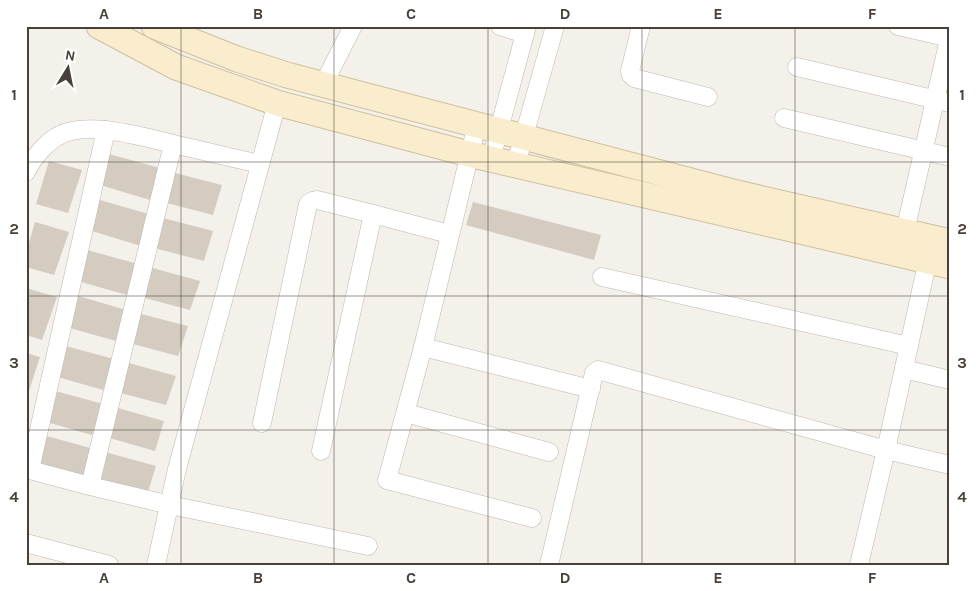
<svg xmlns="http://www.w3.org/2000/svg" width="976" height="591" font-family="Karla,sans-serif">
<style>
.building{fill:#d4ccc1}
.lines{fill:none;stroke-linecap:round;stroke-linejoin:round}
.street-casing{stroke:#beb8ae;stroke-width:19}
.secondary-casing{stroke:#cfc09e;stroke-width:27}
.street{stroke:#fff;stroke-width:18}
.secondary{stroke:#faedce;stroke-width:25}
.grid{fill:none;stroke:#474139;stroke-width:1;stroke-opacity:0.55}
.neatline{fill:none;stroke:#474139;stroke-width:2}
.grid-label{font-size:16px;text-anchor:middle;font-weight:bold;fill:#474139}
</style>
<rect width="100%" height="100%" fill="#f4f0ea"/>
<g class="building">
<path d="M109,154l51,14 -10,32 -50,-15z"/>
<path d="M49,161l33,9 -14,43 -32,-9z"/>
<path d="M171,172l51,13 -9,30 -50,-13z"/>
<path d="M100,200l52,15 -11,31 -49,-15z"/>
<path d="M473,202l128,33 -7,25 -128,-35z"/>
<path d="M163,218l50,13 -9,30 -50,-13z"/>
<path d="M35,222l34,10 -15,43 -28,-8v-14z"/>
<path d="M87,250l51,14 -11,31 -49,-14z"/>
<path d="M149,267l51,14 -10,29 -49,-13z"/>
<path d="M26,288l31,9 -15,43 -16,-5z"/>
<path d="M75,295l51,15 -10,31 -50,-14z"/>
<path d="M137,313l51,13 -10,30 -49,-13z"/>
<path d="M62,345l52,14 -11,31 -49,-14z"/>
<path d="M26,353l14,4 -13,40h-1z"/>
<path d="M125,362l51,14 -10,29 -49,-13z"/>
<path d="M52,390l51,14 -11,31 -49,-14z"/>
<path d="M114,407l50,14 -9,30 -49,-14z"/>
<path d="M43,435l51,14 -10,31 -50,-14z"/>
<path d="M105,452l51,14 -9,29 -50,-13z"/>
</g>
<g class="lines">
<g class="street-casing">
<g id="street">
<path d="M500,26l25,8"/>
<path d="M641,26l-11,45 1,4 3,3 74,19"/>
<path d="M898,26l52,12"/>
<path d="M797,67l153,36"/>
<path d="M323,85l30,-59"/>
<path d="M784,118l166,39"/>
<path d="M477,124l-54,223 -36,133 145,38"/>
<path d="M491,159l36,-133"/>
<path d="M516,164l39,-138"/>
<path d="M26,172c6,-13 21,-31 34,-37 28,-15 87,3 117,10 28,6 55,13 83,19"/>
<path d="M905,231l45,-196"/>
<path d="M602,277l307,69"/>
<path d="M423,347l168,42"/>
<path d="M904,369l46,11"/>
<path d="M406,413l143,39"/>
<path d="M262,423l46,-219 4,-3 5,-1 56,14"/>
<path d="M321,451l52,-237 76,20"/>
<path d="M26,469l64,17 80,19 198,41"/>
<path d="M30,470l76,-340"/>
<path d="M90,486l83,-342"/>
<path d="M26,543l83,22"/>
<path d="M156,565l21,-96 100,-366"/>
<path d="M549,565l45,-192 4,-3 288,80 64,15"/>
<path d="M859,565l27,-115 44,-200"/>
</g>
</g>
<g class="secondary-casing">
<g id="secondary">
<path d="M99,26l77,41 101,36 192,51 481,112"/>
<path d="M154,26l83,33 50,16 450,118 213,49"/>
</g>
</g>
<use href="#street" class="street"/>
<use href="#secondary" class="secondary"/>
</g>
<path class="grid" d="M181,26v539M334,26v539M488,26v539M642,26v539M795,26v539M26,162h924M26,296h924M26,430h924"/>
<rect width="976" height="591" fill="none" stroke="#ffffff" stroke-width="55"/>
<g transform="translate(68 68) rotate(10)" stroke="#ffffff" stroke-width="4" paint-order="stroke">
<path d="M0-4L9 19L0 12L-9 19Z" fill="#474139"/>
<text y="-8" font-size="14" font-weight="bold" text-anchor="middle" fill="#474139">N</text>
</g>
<rect x="28" y="28" width="920" height="536" class="neatline"/>
<g class="grid-label">
<text x="104" y="19">A</text>
<text x="258" y="19">B</text>
<text x="411" y="19">C</text>
<text x="565" y="19">D</text>
<text x="718" y="19">E</text>
<text x="872" y="19">F</text>
<text x="14" y="100">1</text>
<text x="962" y="100">1</text>
<text x="14" y="234">2</text>
<text x="962" y="234">2</text>
<text x="14" y="368">3</text>
<text x="962" y="368">3</text>
<text x="14" y="502">4</text>
<text x="962" y="502">4</text>
<text x="104" y="583">A</text>
<text x="258" y="583">B</text>
<text x="411" y="583">C</text>
<text x="565" y="583">D</text>
<text x="718" y="583">E</text>
<text x="872" y="583">F</text>
</g>
</svg>
